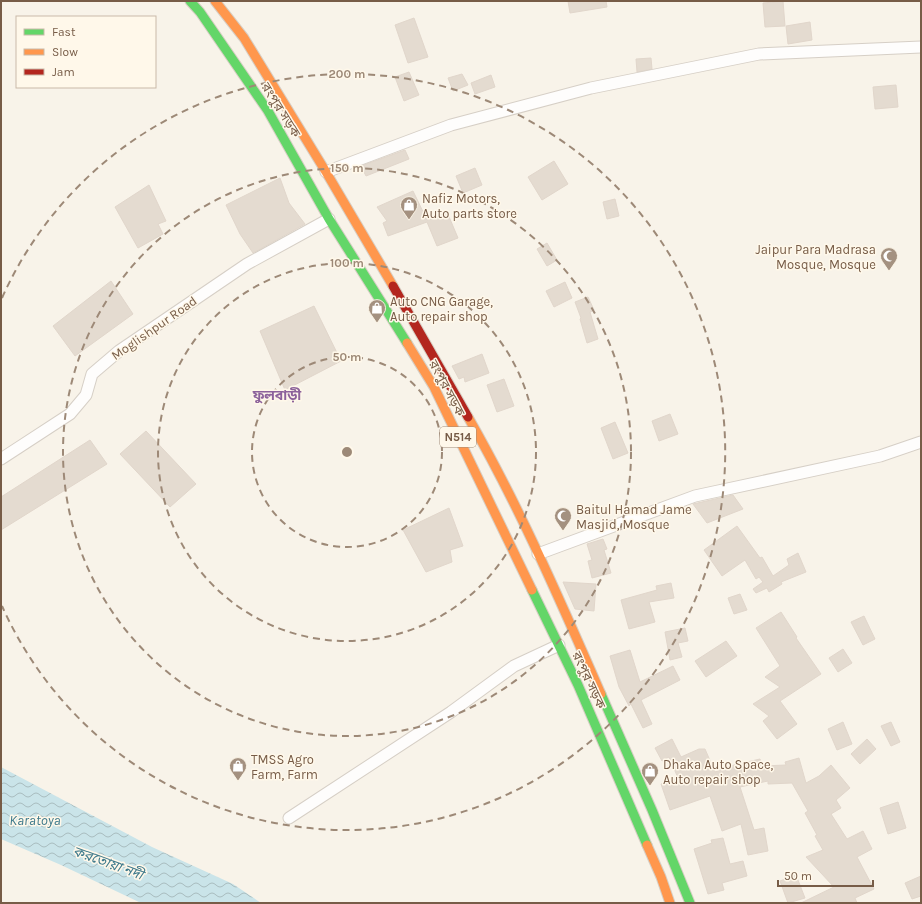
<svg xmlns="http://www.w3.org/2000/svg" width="922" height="904" font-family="Karla,'Noto Sans Bengali',sans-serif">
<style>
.water{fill:url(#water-waves)}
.building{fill:#e4dbd0;stroke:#e1d6cb}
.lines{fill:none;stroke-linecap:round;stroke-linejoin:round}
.street-casing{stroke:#d6cfc6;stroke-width:13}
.fast-casing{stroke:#d7cec4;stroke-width:11}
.slow-casing{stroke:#d7cec4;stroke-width:11}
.jam-casing{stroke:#d7cec4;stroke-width:11}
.street{stroke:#fefdfc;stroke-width:11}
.fast{stroke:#63d668;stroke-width:9}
.slow{stroke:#ff974d;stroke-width:9}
.jam{stroke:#b3261e;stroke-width:9}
.ring{fill:none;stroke:#9d8977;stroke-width:2;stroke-dasharray:7 5}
.labels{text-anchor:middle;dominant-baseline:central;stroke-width:3;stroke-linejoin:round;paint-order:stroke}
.shield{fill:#fff8ea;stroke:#a08b78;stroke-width:1}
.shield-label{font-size:12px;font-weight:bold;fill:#775c47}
.street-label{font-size:13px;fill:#775c47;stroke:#fff8ea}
.poi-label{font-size:13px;fill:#775c47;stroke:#fff8ea;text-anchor:start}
.neighbourhood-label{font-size:14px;font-weight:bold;fill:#8c629b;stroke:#fff8ea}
.water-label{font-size:14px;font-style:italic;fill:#3f7a8c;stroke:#fff8ea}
.centre{fill:#9d8977;stroke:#fff8ea;stroke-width:2}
.ring-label{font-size:12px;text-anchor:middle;font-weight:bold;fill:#9d8977;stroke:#fff8ea;stroke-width:3;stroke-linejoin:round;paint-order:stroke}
</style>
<defs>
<pattern id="water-waves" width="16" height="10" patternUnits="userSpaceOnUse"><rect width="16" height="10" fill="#cae4e9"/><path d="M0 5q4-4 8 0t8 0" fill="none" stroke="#a9bcbf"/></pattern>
</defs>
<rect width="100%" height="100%" fill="#f8f3e9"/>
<path class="water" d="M1,767l151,80 81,37 28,19h-120l-80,-38 -60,-26z"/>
<g class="building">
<path d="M568,1h38l1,6 -37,6z"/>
<path d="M783,1l2,25 -20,1 -2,-24z"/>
<path d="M414,18l14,39 -20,6 -13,-38z"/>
<path d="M810,22l2,18 -24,4 -2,-18z"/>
<path d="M651,58l1,11 -15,3 -1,-13z"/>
<path d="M409,72l10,23 -15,6 -9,-24z"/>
<path d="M462,74l6,11 -15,6 -5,-13z"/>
<path d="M491,75l4,12 -20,7 -4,-11z"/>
<path d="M896,85l2,22 -23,2 -2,-22z"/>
<path d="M405,150l4,9 -43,17 -5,-10z"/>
<path d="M554,161l14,23 -26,16 -14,-23z"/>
<path d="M475,168l7,17 -19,8 -7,-17z"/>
<path d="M280,178l9,25 16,21 -52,29 -13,-19 -14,-29z"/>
<path d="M149,185l17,36 -8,3 5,10 -25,14 -23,-41z"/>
<path d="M413,191l14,29 20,-8 11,26 -21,8 -10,-24 -39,14 -5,-13 4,-2 -10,-14z"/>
<path d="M615,199l4,17 -12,3 -4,-17z"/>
<path d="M547,243l10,17 -10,6 -10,-17z"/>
<path d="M111,281l22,33 -58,42 -22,-30z"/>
<path d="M565,282l7,16 -18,9 -8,-16z"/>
<path d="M588,297l6,13 -4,2 8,27 -11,4 -7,-24 1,-1 -6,-16z"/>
<path d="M314,306l27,55 -56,29 -25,-59z"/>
<path d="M482,354l7,19 -24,9 -1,-5 -5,2 -7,-13z"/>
<path d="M504,379l10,27 -17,6 -10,-27z"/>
<path d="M670,414l8,20 -19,7 -7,-20z"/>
<path d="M615,422l13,31 -15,6 -12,-31z"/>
<path d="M146,431l50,53 -26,23 -50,-53z"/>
<path d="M90,440l17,24 -106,66v-33z"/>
<path d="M733,495l10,14 -36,14 -14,-19z"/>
<path d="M449,508l14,38 -13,4 2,12 -26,10 -23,-42z"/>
<path d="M737,526l23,32 2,-1 11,19 16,-11 -2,-6 11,-6 8,19 -25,10 1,2 -13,8 -2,-4 -11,5 -3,-4 10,-7 -4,-5 -3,2 -11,-19 -23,16 -18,-26z"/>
<path d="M603,539l4,10 -3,1 7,23 -19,5 -4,-17 4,-1 -5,-16z"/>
<path d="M563,582l33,2 -2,27 -19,-2z"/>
<path d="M671,583l3,15 -25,4 6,20 -26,7 -8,-29 36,-10 -1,-4z"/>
<path d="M740,594l7,16 -13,4 -6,-16z"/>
<path d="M781,612l16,25 -1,1 25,36 -41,27 17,23 -20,15 -14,-18 6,-5 -16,-12 27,-17 -15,-10 15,-11 -24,-38z"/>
<path d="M864,616l11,23 -12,6 -12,-23z"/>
<path d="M685,628l3,13 -10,2 4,14 -12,3 -5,-28z"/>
<path d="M726,641l11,15 -31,21 -11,-16z"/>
<path d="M843,649l9,14 -14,9 -9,-14z"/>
<path d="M630,650l10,32 33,-16 7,14 -39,20 11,24 -9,4 -12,-24 -2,2 -10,-19 -9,-31z"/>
<path d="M843,722l9,22 -15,6 -9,-21z"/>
<path d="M891,722l9,20 -9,4 -10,-20z"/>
<path d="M672,739l9,18 18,-8h6l10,23 15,-6 30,-7 2,7 24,-1 -1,-3 14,-4 7,25 13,-7 12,-11 19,23 -14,12 5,8 -10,6 16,25 16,-8 9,18 -15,8 17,32 -19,9 2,5h-56l33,-16 -28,-30 17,-7 -8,-14 2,-1 -12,-22 3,-2 -16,-28 -24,1v-3l-28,6 14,43 10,-2 4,23 -20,4 -7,-31 -19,7 -12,-35 -40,14 -9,-26 17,-6 -9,-21 -7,4 -7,-13z"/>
<path d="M867,739l9,10 -16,15 -9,-10z"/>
<path d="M898,802l8,26 -18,6 -8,-26z"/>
<path d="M723,838l7,26 13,-3 4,15 -25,7 2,7 -16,4 -14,-45 18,-6 -1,-3z"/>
<path d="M796,875l9,23 -17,5 -8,-22z"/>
<path d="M921,876v20l-9,3 -7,-16z"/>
</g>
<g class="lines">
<g class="street-casing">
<g id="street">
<path d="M326,172l125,-47 140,-37 168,-34 162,-7"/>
<path d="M1,459l69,-45 16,-19 6,-21 27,-23 128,-87 82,-45"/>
<path d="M538,554l157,-58 185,-40 41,-14"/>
<path d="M289,818l162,-106 63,-46 45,-21"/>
</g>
</g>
<g class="fast-casing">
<g id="fast">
<path d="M190,1l10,11 68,99 61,108 78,124"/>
<path d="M532,590l46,95 69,160"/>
<path d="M601,694l51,116 38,93"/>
</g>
</g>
<g class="slow-casing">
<g id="slow">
<path d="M215,1l29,37 82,134 67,114"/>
<path d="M407,343l27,44 98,203"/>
<path d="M468,417c51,89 92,183 133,277"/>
<path d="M647,845l14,32 9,26"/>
</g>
</g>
<g class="jam-casing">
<path id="jam" d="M393,286l75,131"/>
</g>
<use href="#street" class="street"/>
<use href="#fast" class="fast"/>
<use href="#slow" class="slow"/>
<use href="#jam" class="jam"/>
</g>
<g class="ring">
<circle cx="347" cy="452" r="95"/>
<circle cx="347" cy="452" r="189"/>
<circle cx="347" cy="452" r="284"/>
<path d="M2 298A378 378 0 1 1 2 606"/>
</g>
<defs>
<g id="shop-pin" transform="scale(0.9)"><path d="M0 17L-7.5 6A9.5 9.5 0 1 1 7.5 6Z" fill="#a49180" stroke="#fff8ea"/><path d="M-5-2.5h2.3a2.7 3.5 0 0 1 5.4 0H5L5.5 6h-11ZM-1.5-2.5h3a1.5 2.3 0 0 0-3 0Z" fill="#fff"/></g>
<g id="mosque-pin" transform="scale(0.9)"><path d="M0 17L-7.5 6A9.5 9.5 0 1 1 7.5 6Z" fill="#a49180" stroke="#fff8ea"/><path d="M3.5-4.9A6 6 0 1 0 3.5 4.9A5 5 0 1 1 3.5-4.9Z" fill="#fff"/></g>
</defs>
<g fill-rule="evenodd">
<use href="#shop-pin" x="409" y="205"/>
<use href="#mosque-pin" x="889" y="256"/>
<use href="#shop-pin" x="377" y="308"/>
<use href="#mosque-pin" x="563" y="516"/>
<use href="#shop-pin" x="238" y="766"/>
<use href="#shop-pin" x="650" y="771"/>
</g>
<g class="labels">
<rect class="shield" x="440" y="427" width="36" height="20" rx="3"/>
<g class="shield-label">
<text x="458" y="437">N514</text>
</g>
<g class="street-label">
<text transform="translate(281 110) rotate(58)">রংপুর সড়ক</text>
<text transform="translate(154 328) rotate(-35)">Moglishpur Road</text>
<text transform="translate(447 388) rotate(62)">রংপুর সড়ক</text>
<text transform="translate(589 680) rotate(65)">রংপুর সড়ক</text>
</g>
<g class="poi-label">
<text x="422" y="198">Nafiz Motors,<tspan x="422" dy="15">Auto parts store</tspan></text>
<text x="876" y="249" text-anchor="end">Jaipur Para Madrasa<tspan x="876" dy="15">Mosque, Mosque</tspan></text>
<text x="390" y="301">Auto CNG Garage,<tspan x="390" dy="15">Auto repair shop</tspan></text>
<text x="576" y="509">Baitul Hamad Jame<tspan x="576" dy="15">Masjid, Mosque</tspan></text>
<text x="251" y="759">TMSS Agro<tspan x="251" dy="15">Farm, Farm</tspan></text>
<text x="663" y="764">Dhaka Auto Space,<tspan x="663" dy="15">Auto repair shop</tspan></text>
</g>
<g class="neighbourhood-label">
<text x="277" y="395">ফুলবাড়ী</text>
</g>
<g class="water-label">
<text x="35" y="820">Karatoya</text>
<text transform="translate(108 863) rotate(20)">করতোয়া নদী</text>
</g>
</g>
<circle cx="347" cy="452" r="6" class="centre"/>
<g class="ring-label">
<text x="347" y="78">200 m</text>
<text x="347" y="172">150 m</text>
<text x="347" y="267">100 m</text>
<text x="347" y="361">50 m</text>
</g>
<rect width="922" height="904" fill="none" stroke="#775c47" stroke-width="4"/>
<rect x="16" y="16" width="140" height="72" fill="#fff8ea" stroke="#c9baa9"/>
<rect x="24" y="29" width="20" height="6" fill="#63d668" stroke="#c9baa9"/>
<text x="52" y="36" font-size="12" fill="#775c47">Fast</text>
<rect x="24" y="49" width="20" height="6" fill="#ff974d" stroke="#c9baa9"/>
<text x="52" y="56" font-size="12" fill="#775c47">Slow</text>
<rect x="24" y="69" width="20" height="6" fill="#b3261e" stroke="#c9baa9"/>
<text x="52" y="76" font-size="12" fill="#775c47">Jam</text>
<path d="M778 880v6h95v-6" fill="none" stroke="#775c47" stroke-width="2"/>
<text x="784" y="880" font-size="12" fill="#775c47" stroke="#fff8ea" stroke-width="3" paint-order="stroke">50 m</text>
</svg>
